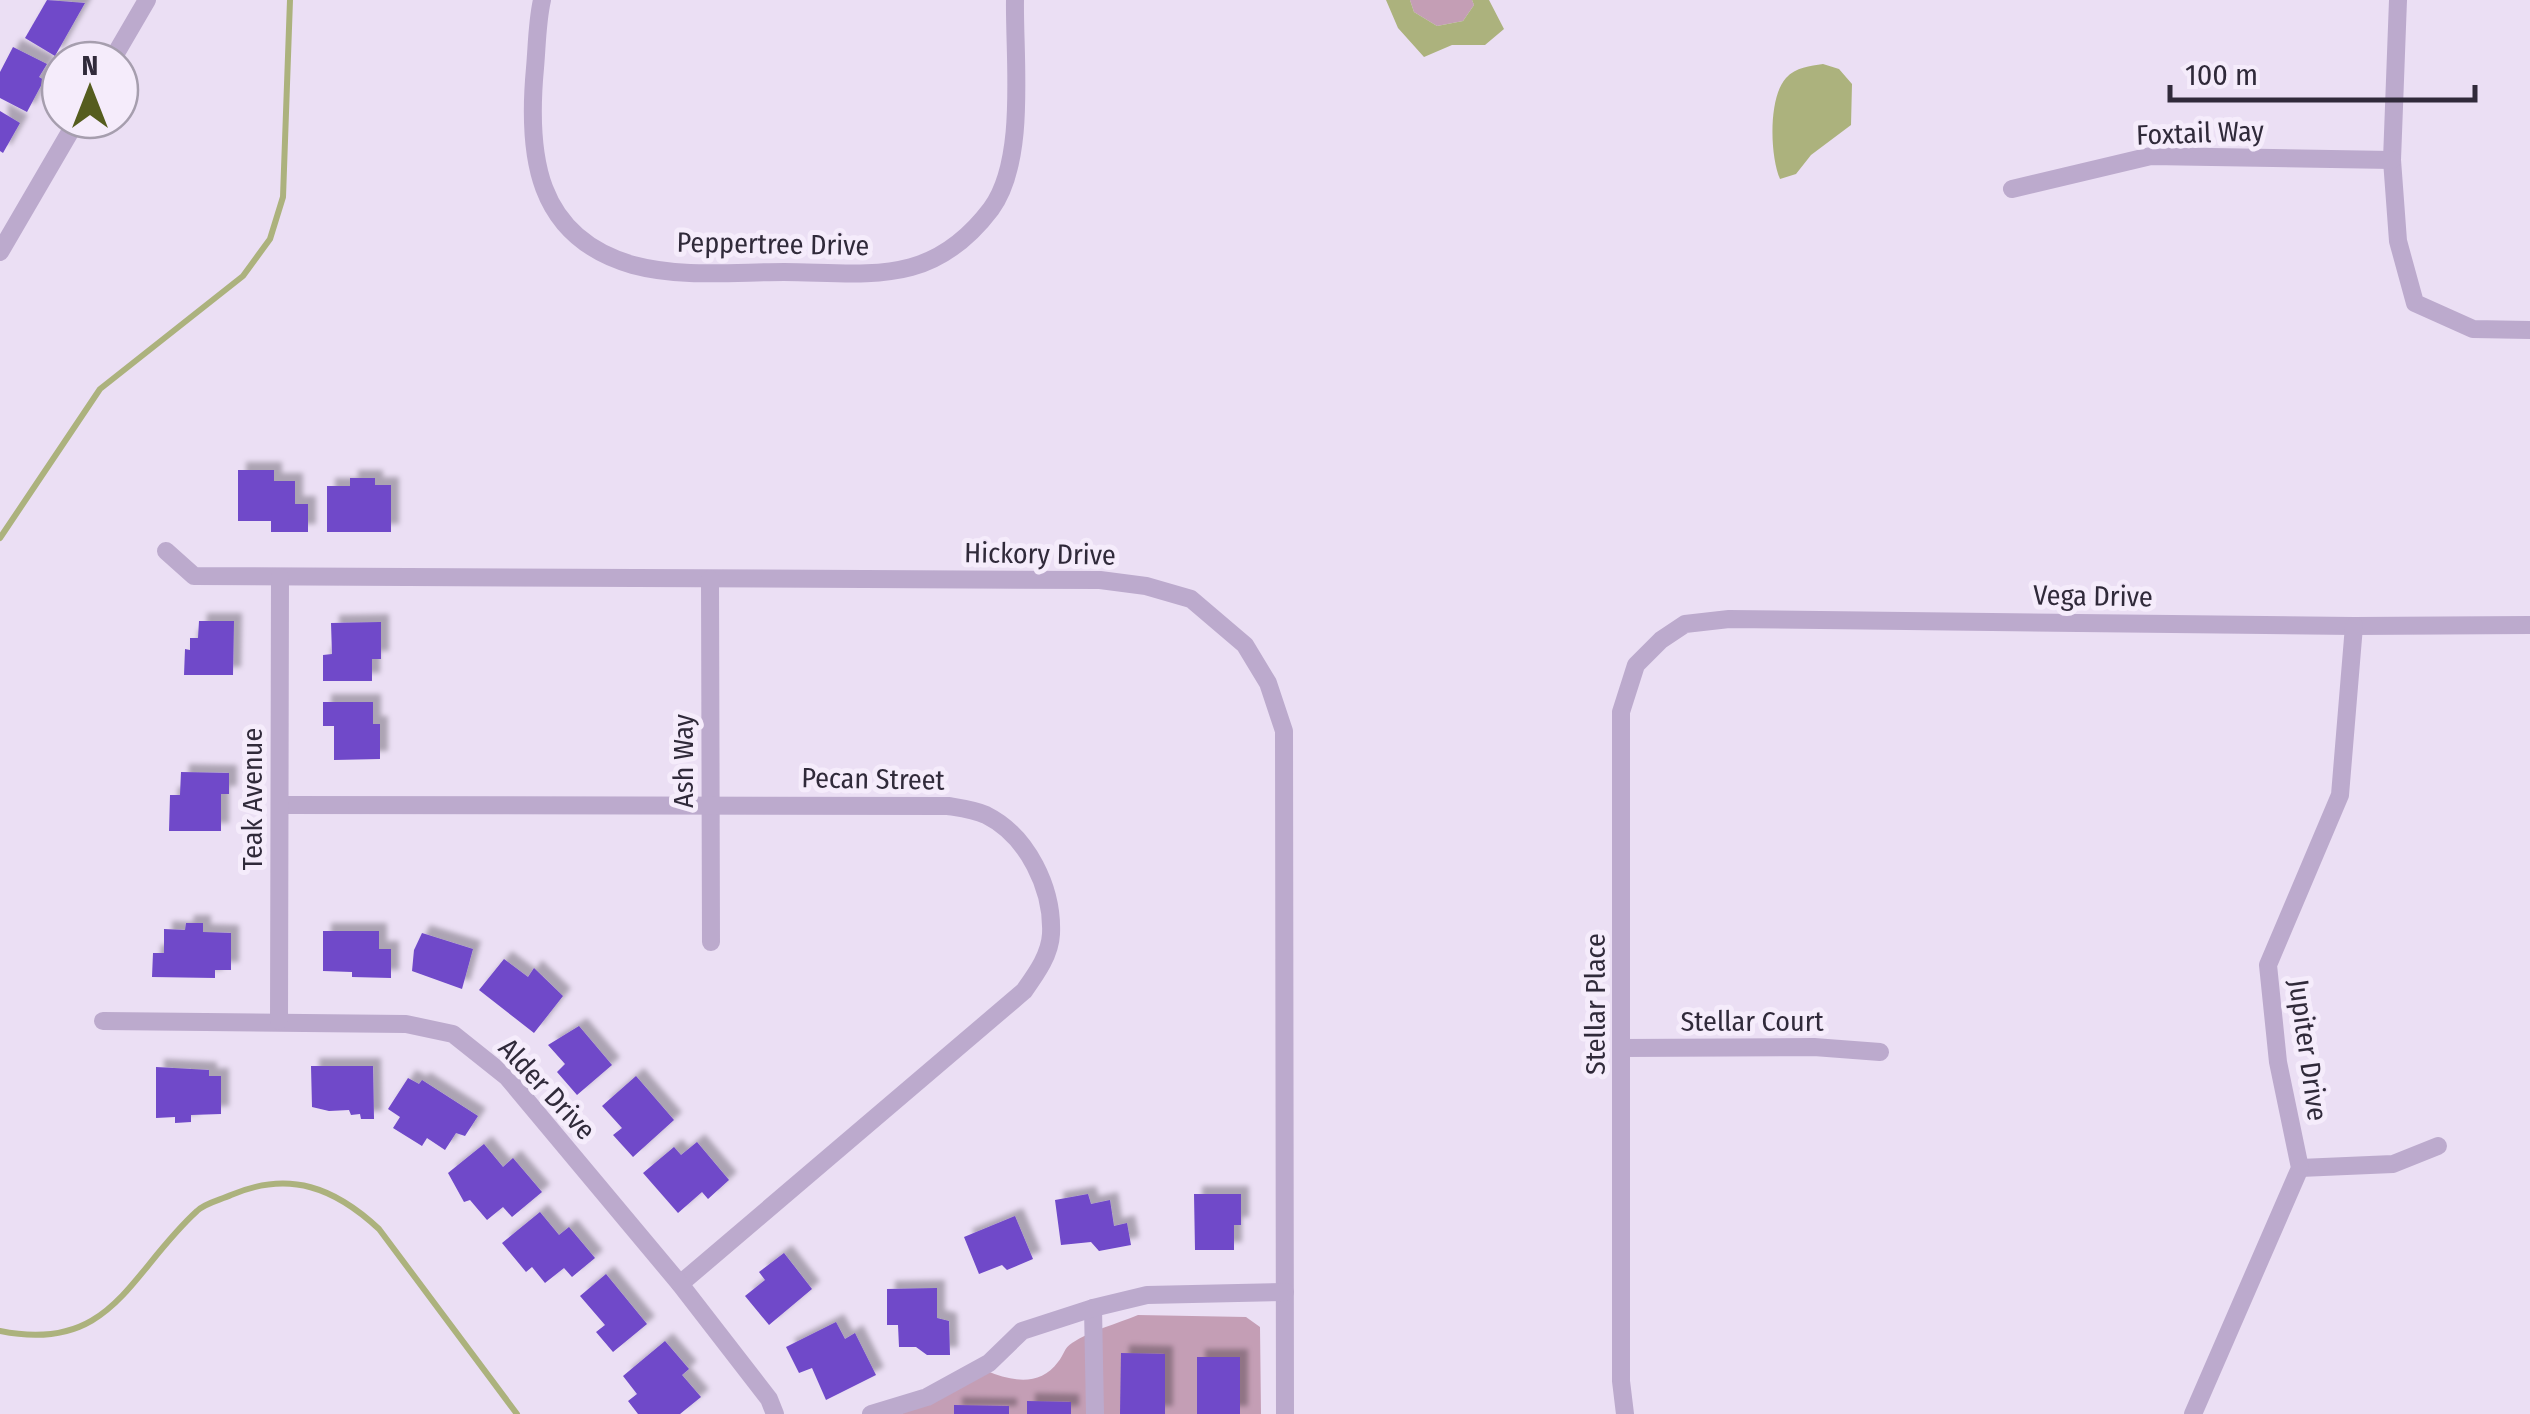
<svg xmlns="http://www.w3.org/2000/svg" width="2530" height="1414" font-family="'Fira Sans Condensed',sans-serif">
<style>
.green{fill:#c49eb5}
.water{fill:#acb27d}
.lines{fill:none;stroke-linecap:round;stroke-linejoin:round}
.stream{stroke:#acb27d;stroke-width:6}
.building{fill:#6f48c9;filter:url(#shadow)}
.minor{stroke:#bcaacd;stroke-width:18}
.labels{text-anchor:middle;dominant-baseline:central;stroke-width:10;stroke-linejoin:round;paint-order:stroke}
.street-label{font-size:28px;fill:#302a3a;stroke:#f5ecfb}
</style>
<defs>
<filter id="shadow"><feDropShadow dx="8" dy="-8" stdDeviation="2.5" flood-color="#0004"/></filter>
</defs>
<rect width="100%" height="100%" fill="#ebdff4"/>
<g class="green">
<path d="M1410,0h62l2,5 -11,16 -26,5 -23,-14z"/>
<path d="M1138,1315l108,2 14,10 1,87h-360l86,-43c24,10 53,16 71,-9 6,-7 6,-14 14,-19 19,-13 45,-19 66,-28z"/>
</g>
<g class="water">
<path d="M1386,0h24l4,12 23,14 26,-5 11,-16 -2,-5h17l15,29 -19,16h-33l-28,12 -26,-29z"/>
<path d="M1823,64l16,5 13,15 -1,41 -40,30 -15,19 -16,5c-10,-23 -12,-81 6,-101 10,-11 24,-12 37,-14z"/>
</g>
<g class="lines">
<g class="stream">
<path d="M0,538l100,-149 143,-113 27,-37 13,-42 7,-197"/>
<path d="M0,1331c112,23 129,-58 197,-120 8,-8 23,-11 34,-16 59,-25 104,-7 148,34l138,185"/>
</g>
</g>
<g class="building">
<path d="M47,0l38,3 -30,53 -30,-18z"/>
<path d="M13,47l34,17 -8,13 5,3 -17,32 -27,-14v-26z"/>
<path d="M0,111l20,12 -17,30 -3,-2z"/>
<path d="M238,470h36v11h21v23h13v28h-37v-11h-33z"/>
<path d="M350,478h25v7h16v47h-64v-46h23z"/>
<path d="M199,621h35l-1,54h-49l1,-26 5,1v-12h8z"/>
<path d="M381,622v37h-9v22h-49v-26l9,-1 -1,-31z"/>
<path d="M323,702h50v22h7v35l-46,1v-34h-11z"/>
<path d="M181,772l48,1v21h-8v37h-52l1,-36h10z"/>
<path d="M186,923h17v9l28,1v37h-16v8l-63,-1 1,-24h11v-24l21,1z"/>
<path d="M323,931h56v18h12v29l-39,-1v-5l-29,-1z"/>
<path d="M422,933l51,16 -11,40 -50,-18 2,-21z"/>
<path d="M504,959l24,18 6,-9 29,28 -29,37 -55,-43z"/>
<path d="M579,1026l33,39 -35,30 -20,-23 8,-8 -17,-19z"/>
<path d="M311,1066h62l1,53h-13l-1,-5 -9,1 -2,-5 -20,1 -17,-4z"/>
<path d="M156,1067l53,3v6h12v38l-30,1v7l-16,1v-6l-19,1z"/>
<path d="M636,1076l38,44 -41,37 -20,-22 9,-7 -20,-22z"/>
<path d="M408,1078l11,6 3,-4 56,36 -13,20 -9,-3 -11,17 -18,-12 -5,8 -29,-18 7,-11 -12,-8z"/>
<path d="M697,1142l32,38 -21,19 -6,-7 -24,21 -35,-40 31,-26 7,8z"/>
<path d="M484,1144l19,23 10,-9 29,34 -30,25 -9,-10 -16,13 -17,-20 -6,2 -16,-29z"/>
<path d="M1088,1194l3,10 19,-4 4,26 13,-3 4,22 -32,6 -8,-9 -30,3 -6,-45z"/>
<path d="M1194,1194h47v31h-7v25h-39z"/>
<path d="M540,1212l19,23 10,-8 26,31 -23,19 -8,-9 -19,15 -13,-16 -6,5 -24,-29z"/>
<path d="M1015,1216l18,43 -26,11 -5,-5 -23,9 -15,-37z"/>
<path d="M784,1253l28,36 -43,36 -24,-29 20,-16 -6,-8z"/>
<path d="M606,1274l41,50 -34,28 -17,-20 9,-7 -25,-29z"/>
<path d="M937,1288v30l12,3 1,34h-23l-11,-8h-17l-1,-22h-11v-36z"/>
<path d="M836,1322l9,17 10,-6 21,42 -50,25 -14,-32 -13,5 -13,-26z"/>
<path d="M665,1341l24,28 -7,6 19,22 -21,17h-42l-10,-13 9,-7 -14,-18z"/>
<path d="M1121,1353l44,1v60h-45z"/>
<rect x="1197" y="1357" width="43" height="57"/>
<path d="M1027,1401l44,1v12h-44z"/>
<path d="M954,1405l55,1v8h-55z"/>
</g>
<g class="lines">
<g class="minor">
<path d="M542,0c-5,22 -5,46 -7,68 -8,86 0,169 98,197 48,13 102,7 151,7 87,1 148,15 207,-63 36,-49 23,-150 24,-209"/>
<path d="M2398,0l-6,160 6,81 17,62 58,26 57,1"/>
<path d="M112,60l35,-60"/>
<path d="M2012,189l139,-33 241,4"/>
<path d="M0,252l77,-132"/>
<path d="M166,551l28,25 906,4 46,6 45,13 54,46 23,38 16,48 1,683"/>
<path d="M710,579l1,363"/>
<path d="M280,805l668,1c12,2 27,4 38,9 42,21 67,74 65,119 -1,21 -15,40 -27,57l-344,293"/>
<path d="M103,1021l303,3 47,10 54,43 173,207 89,115 6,15"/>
<path d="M279,1021l1,-444"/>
<path d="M1623,1048l191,-1 66,5"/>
<path d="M2300,1168l93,-4 45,-18"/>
<path d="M1093,1308l2,106"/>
<path d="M871,1414l56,-17 62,-34 33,-32 71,-23 54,-13 138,-3"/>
<path d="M1625,1414l-4,-33v-669l15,-47 25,-25 24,-16 44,-5 625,7 176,-1"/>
<path d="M2193,1414l107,-246 -22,-106 -10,-97 72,-170 14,-169"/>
</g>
</g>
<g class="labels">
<g class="street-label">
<text transform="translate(2200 133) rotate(-2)">Foxtail Way</text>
<text transform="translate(773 244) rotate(1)">Peppertree Drive</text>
<text transform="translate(1040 554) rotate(1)">Hickory Drive</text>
<text transform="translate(2093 596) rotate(1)">Vega Drive</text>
<text transform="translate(683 761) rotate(-90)">Ash Way</text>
<text transform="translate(873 779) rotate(1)">Pecan Street</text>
<text transform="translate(252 799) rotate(-90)">Teak Avenue</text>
<text transform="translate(1595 1004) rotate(-90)">Stellar Place</text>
<text x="1752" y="1021">Stellar Court</text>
<text transform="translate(2308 1050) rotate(82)">Jupiter Drive</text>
<text transform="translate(547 1089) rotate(47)">Alder Drive</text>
</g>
</g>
<g transform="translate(90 90)"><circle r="48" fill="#f5ecfb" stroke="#a69eae" stroke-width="2.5"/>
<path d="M0-8L18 38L0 25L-18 38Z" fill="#555d1e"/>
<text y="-15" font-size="28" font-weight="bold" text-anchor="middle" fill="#302a3a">N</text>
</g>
<path d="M2170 85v15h305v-15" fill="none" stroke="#302a3a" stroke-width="5"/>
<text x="2185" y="85" font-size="30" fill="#302a3a" stroke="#f5ecfb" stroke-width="8" paint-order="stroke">100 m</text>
</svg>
